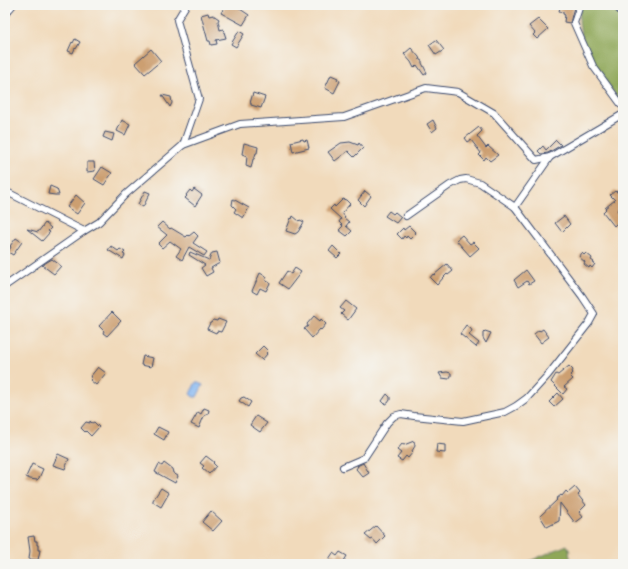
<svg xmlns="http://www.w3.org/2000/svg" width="628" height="569" font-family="Mali,sans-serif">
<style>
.forest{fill:#8fa759;stroke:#556b5c}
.water{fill:#83b5f0;stroke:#4f72a7}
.building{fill:#cc9f71}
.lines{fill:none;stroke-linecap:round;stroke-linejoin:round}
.street-casing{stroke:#3b496c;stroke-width:8}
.secondary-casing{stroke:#3b496c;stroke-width:10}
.primary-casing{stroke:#3b496c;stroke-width:11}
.street{stroke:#fff;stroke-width:6}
.secondary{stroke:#fff;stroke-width:8}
.primary{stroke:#fff;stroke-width:9}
</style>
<rect width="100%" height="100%" fill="#f6f6f2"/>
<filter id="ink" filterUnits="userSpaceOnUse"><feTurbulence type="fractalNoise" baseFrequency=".025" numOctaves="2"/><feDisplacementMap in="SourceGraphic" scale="8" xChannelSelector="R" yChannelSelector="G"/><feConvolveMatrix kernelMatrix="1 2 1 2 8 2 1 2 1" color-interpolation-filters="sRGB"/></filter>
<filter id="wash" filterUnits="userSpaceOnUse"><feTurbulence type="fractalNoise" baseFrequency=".012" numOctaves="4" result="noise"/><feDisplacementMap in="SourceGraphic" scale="16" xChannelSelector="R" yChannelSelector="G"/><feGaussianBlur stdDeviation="0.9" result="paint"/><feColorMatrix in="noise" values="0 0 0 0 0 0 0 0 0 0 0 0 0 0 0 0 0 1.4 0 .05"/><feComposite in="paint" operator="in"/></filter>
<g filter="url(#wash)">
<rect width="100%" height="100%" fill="#f1dabb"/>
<g class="forest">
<path d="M582,5h28l13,13v88c-16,-24 -45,-58 -44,-89 0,-4 2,-8 3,-12z"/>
<path d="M567,545l3,7 -1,1 3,11h-49z"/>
</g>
<path class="water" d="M196,382l7,3 -6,12h-3l-2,-1 -2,-2z"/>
<g id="blocks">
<g class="building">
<path d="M226,5h9l5,3v1l9,6 -6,10 -22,-12z"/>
<path d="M561,5h9v1l4,1 -4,16 -6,-1 1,-7 -2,-1v-2l-4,-1z"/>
<path d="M208,13l1,3 4,-1 6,4 -1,2 2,9 3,-1 3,9 -10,2 1,4 -6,1 -1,-4h-2l-7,-26z"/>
<path d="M538,19l10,10 -11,10 -4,-4 2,-2 -6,-7z"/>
<path d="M239,31l5,3 -8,13 -5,-3z"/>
<path d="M75,39l5,3 -4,7 -1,-1 -2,5 -5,-2 4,-9 1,1z"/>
<path d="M436,40l8,10 -8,5 -7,-10z"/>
<path d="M411,48l8,9 1,3 2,1v2l5,10 -3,2 -7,-10 -3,3 -3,-6 -7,-8z"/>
<path d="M151,49l10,12 -16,13 -10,-11z"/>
<path d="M331,75l7,3 -1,2 3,1 -6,12 -9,-5z"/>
<path d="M253,93l12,4 -4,11 -10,-3v-2h-1z"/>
<path d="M162,95l9,2 1,6 -2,4z"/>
<path d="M122,120l8,4 -5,11 -8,-4z"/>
<path d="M433,120l4,8 -5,4 -5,-8z"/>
<path d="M479,127l3,4 -5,5 9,12 2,-2 10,9 -8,6 -4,-4 -2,3 -5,-5 2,-2 -10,-13 -3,2 -3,-4z"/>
<path d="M105,132l9,2 -2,7 -9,-4z"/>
<path d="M303,139l1,2 3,-1 2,8 -16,4 -2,-10z"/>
<path d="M556,140l5,5 -13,8 -7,1 -3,-3 5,-5 3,4z"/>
<path d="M350,142l8,3 1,-2 4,5 -9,9 -6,-6 -13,10 -7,-9 13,-9z"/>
<path d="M244,143l14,4 -1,6h-1l-2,6h-1l-2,9 -5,-2 1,-10 -5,-2z"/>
<path d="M87,162h7l1,9 -8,1z"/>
<path d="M102,167l10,6 -8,12 -10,-6z"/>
<path d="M50,186l7,3 2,6h-4l-7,-1z"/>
<path d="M194,189l8,6 -7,11 -10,-8 2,-2 -1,-1 4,-5 2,2z"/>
<path d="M145,191l5,2 -7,14 -5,-3z"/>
<path d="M365,191l6,5 -7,10 -6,-6z"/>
<path d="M615,191l1,1 2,-1 3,3 2,-2v14l-6,4 5,7 -5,4 1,1 -4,4 -11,-14 3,-3 -1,-1 10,-8 -5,-5z"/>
<path d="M76,195l9,8 -8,11 -10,-7z"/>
<path d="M233,199l16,9 -6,10 -9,-6 2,-3 -4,-4z"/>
<path d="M343,199l3,1 4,4 -8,9 3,4 -1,1 5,4 -3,4 6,5 -5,5 -8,-6 4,-4 -4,-4 2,-3 -11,-10 4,-4 1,2z"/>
<path d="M389,211l4,3 2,-2 6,5 -5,6 -11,-7z"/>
<path d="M293,216l6,5 1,-1 4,2 -6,10 -3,2 -9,-3 5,-13 1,1z"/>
<path d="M564,216l6,8 -8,8 -7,-9z"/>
<path d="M162,222l8,7 1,-1 15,9 2,-2 1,1 5,-4 4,4 -5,7 14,9 -3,4 -15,-9 -7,13 -6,-4 5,-7 -11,-8 -8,7 -4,-4 9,-9 -10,-8z"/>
<path d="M45,223l6,5 -3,3 2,1 -8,9 -15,-12 11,3z"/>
<path d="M409,226l7,7 -6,6 -3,-3 -1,2 -2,-2 -2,3 -5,-5 6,-6 1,2z"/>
<path d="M462,235l8,9 3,-2 6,6 -9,8 -14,-16z"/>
<path d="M16,238l6,4 -9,13 -5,-3 3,-5 -1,-1z"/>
<path d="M111,246l7,5 2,-2 5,3 -2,2 2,1 -2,4 -15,-9z"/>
<path d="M333,246l8,8 -4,4 -8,-7z"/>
<path d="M190,252l19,8 3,-7 5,-1 3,11 -4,2 -5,3 2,4 -7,4 -5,-8 4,-3 -16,-10z"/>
<path d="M582,253l2,2 2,-2 6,5 -1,2 3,2 -1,1 2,1 -3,4 -2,-2 -1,2 -5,-4 1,-2 -6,-5z"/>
<path d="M52,259l9,7 -7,8 -12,-9z"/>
<path d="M447,264l6,7 -5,4 -1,-1 -4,4 -6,7 -7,-7 3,-4 1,1z"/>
<path d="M295,268l6,4 -13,17 -9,-6 8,-12 4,3z"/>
<path d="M526,270l8,11 -5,3 -2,-3 -9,6 -4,-7z"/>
<path d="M260,273l7,4 -2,3 5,3 -4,8 -6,-3 -3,6 -5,-3z"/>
<path d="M346,301l10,8 -8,11 -7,-6 3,-3 -4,-3z"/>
<path d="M112,312l9,9 -14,15 -4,-3 1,-2 -5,-5z"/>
<path d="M314,316l6,5 1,-2 5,5 -5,6 -1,-1 -8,9 -8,-9 4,-3 -1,-2z"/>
<path d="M218,319l8,3 -5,10 -4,-1 -1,2 -9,-4 3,-6h1l2,-3 4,1z"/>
<path d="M466,325l5,4 1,2 -3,4 10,8 -3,4 -16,-13z"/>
<path d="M543,329l6,8 -8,6 -7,-9 5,-4 1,1z"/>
<path d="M485,331l6,2 -5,10 -3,-5v-5z"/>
<path d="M263,346l5,5 -2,2 1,1 -5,6 -7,-6z"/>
<path d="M143,356l10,2 -2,9 -10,-2z"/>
<path d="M569,366l4,4 -1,2 1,1 -3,3 3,3 -9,8 3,2 -4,5 -12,-12 5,-8 2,1z"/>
<path d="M98,367l8,6 -10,12 -6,-5 2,-2 -2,-1z"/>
<path d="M447,372l4,1v3l-2,3 -7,-1 -3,-5z"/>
<path d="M558,393l5,6 -9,8 -5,-5z"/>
<path d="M387,394l3,3v3l-2,3 -3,1 -3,-3z"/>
<path d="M244,397l7,5 -3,5 -9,-6 2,-3z"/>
<path d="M204,408l5,2 -1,4 -4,2 -5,12 -8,-4 7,-12 3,2z"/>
<path d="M256,416l11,7 -7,9 -10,-7z"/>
<path d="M90,421l2,2 2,-1 5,5 -8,9 -5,-5 -1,1 -4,-4 5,-6 4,1z"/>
<path d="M158,427l10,5 -4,8 -10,-6z"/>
<path d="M414,441l1,5 -3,5 1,1 -5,6 -2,-2 -4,5 -5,-3 4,-5 -4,-3 5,-6 2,1z"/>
<path d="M437,444l8,1v8l-9,-1z"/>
<path d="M58,454l11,5 -4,10 -12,-4z"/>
<path d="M206,456l8,6 -1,1 3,3 -7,8 -7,-6 2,-2 -4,-3z"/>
<path d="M164,463l8,6 1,4 5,3 -3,7 -20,-11 4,-8 3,2z"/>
<path d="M363,463l6,10 -6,4 -7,-8 2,-3h-1z"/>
<path d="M32,464l11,5 -4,9 -2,2 -7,-1 -4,-2z"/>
<path d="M575,487l5,6 -2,2 8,10 -7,7 4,5 -8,6 -15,-20 -1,18 -12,6 -7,-11 17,-16 -1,-1 5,-4 1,1 4,-5 2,2z"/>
<path d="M161,488l8,5 -8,14 -8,-5v-2z"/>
<path d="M211,511l11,10 -9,10 -11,-9z"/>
<path d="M376,526l9,10 -8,8 -4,-5 -2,1 -6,-5z"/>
<path d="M34,536l1,5h2v4h1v5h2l-2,10 -9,-1 1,-8 -2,-14z"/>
<path d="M340,552l7,4 -5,8h-15l3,-5h-1l4,-6 4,3z"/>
</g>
</g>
</g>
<g filter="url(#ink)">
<use href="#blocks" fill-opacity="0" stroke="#3b496c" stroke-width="1"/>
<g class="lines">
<g class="street-casing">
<g id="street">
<path d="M580,5l-6,18 19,43 30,41"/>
<path d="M183,145l16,-46 -22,-79 9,-15"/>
<path d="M5,191l79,40"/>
<path d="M406,216l44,-31 10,-5 6,-1 14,4 35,24"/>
<path d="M5,286l79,-55 15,-9 27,-28 57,-49 57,-21 104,-7 82,-29 32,4 36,21 42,47 14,-3 73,-43"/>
<path d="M343,467l21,-9 23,-35 7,-7 7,-2 13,2 49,5 42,-9 11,-6 11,-8 21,-23 41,-52 5,-9 -12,-18 -67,-89 35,-50"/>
</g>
</g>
<g class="secondary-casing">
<path id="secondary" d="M616,5l7,7"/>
</g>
<g class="primary-casing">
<path id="primary" d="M5,12l6,-7"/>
</g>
<use href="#street" class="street"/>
<use href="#secondary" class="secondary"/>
<use href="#primary" class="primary"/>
</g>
</g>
<rect width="628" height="569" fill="none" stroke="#f6f6f2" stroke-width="20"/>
</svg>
